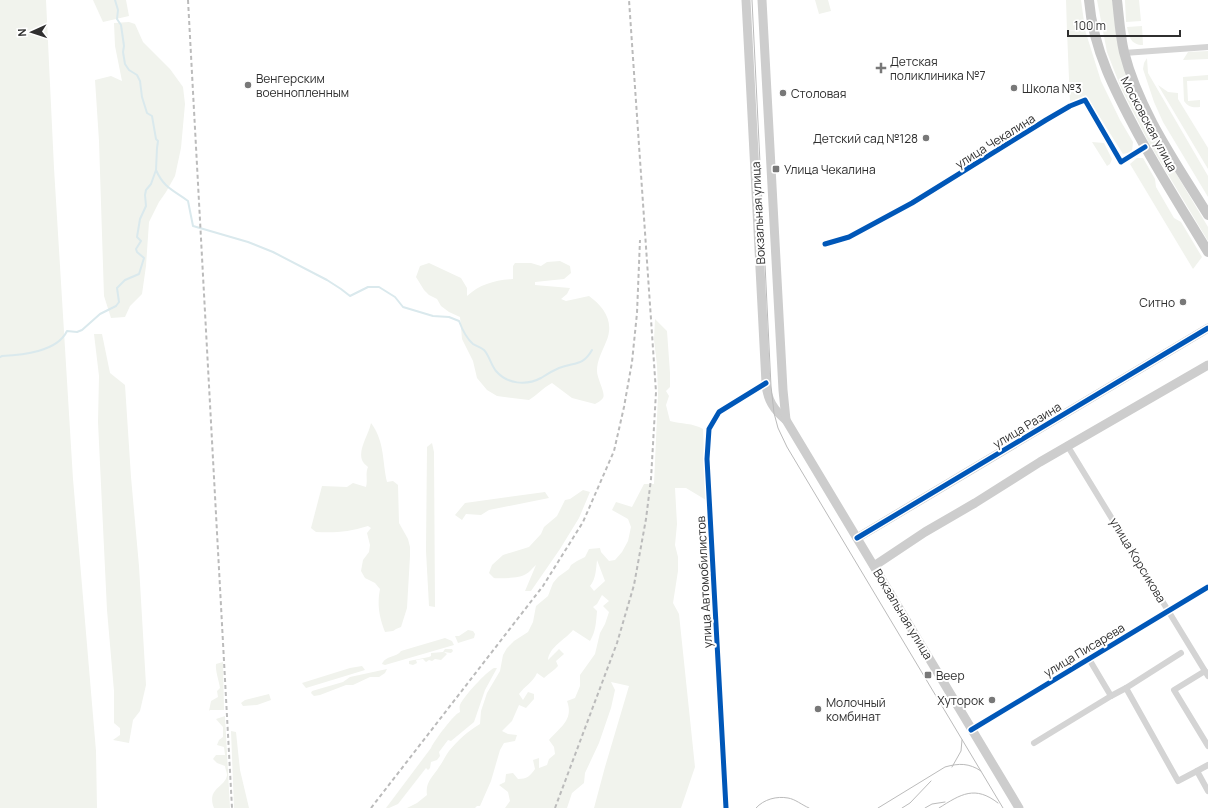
<svg xmlns="http://www.w3.org/2000/svg" width="1208" height="808" font-family="Manrope,sans-serif">
<style>
.green{fill:#f1f3ed;fill-rule:evenodd}
.lines{fill:none;stroke-linecap:round;stroke-linejoin:round}
.stream{stroke:#dae9ed;stroke-width:2}
.street{stroke:#d4d4d4;stroke-width:6}
.secondary{stroke:#cdcdcd;stroke-width:9}
.primary{stroke:#c7c7c7;stroke-width:10}
.tram{stroke:#bbb;stroke-width:1}
.rail{stroke:#bbb;stroke-width:2;stroke-dasharray:4 3;stroke-linecap:butt}
.cycleway-casing{stroke:#fff;stroke-width:8}
.cycleway{stroke:#0057b8;stroke-width:5}
.poi-dot{fill:#787878;stroke:#fff;stroke-width:1.5}
.labels{text-anchor:middle;dominant-baseline:central;stroke-width:4;stroke-linejoin:round;paint-order:stroke}
.poi-label{font-size:12px;fill:#2f2f2f;stroke:#fff;text-anchor:start}
.street-label{font-size:12px;fill:#2f2f2f;stroke:#fff}
</style>
<rect width="100%" height="100%" fill="#fff"/>
<g class="green">
<path d="M0,0h46l8,168 19,311 23,272 1,57h-97z"/>
<path d="M93,0h33l3,16 -26,6z"/>
<path d="M815,0h13l3,11 -12,3z"/>
<path d="M1066,0h15l4,29 -18,2z"/>
<path d="M1097,0h15l17,82 11,27 15,29 53,89v14l-59,-98 -28,-55 -14,-36z"/>
<path d="M1125,0h14l2,21 -15,1z"/>
<path d="M129,22l6,2 8,18 27,27 13,18 2,17 -4,44 -6,28 -9,16 -7,10 -10,20 -3,44 -4,28 -12,12 -5,11 -14,1 -7,-22 -5,-155 -4,-61 16,-4 11,5 -7,-35 -1,-23z"/>
<path d="M1142,26l1,19c-12,0 -14,-8 -16,-18z"/>
<path d="M1085,30l16,51 19,39 13,22 -1,10 -9,2 -37,-59 -16,8 -3,-72z"/>
<path d="M1208,51v8l-25,1 5,-8z"/>
<path d="M1147,58l1,15 60,103v21l-45,-75 -9,-20 -11,-33 1,-6z"/>
<path d="M1208,75v5l-21,1 1,20 12,-1v7c-7,1 -12,0 -16,-6l-1,-24z"/>
<path d="M1158,85l10,7 10,1v6l30,49v21z"/>
<path d="M1092,142l12,1 8,16 -2,5 -3,2z"/>
<path d="M1137,158h6l12,21 1,8 18,31 7,4 21,35 -9,12 -63,-105z"/>
<path d="M560,261l10,5 1,7 -7,6 -29,3v3l35,3 -3,6 -6,5 5,2 23,-5c15,11 26,26 17,46 -4,10 -9,18 -9,29 0,8 9,22 6,27 -2,3 -6,5 -8,6l-23,-6 -20,-15c-9,5 -15,12 -23,17l-32,-4 -10,-6 -10,-12 -4,-17 -11,-22 -2,-22 -11,-5 -8,-6 -4,-7 -8,-4 -5,-5 -8,-13 4,-11 9,-3 32,15 6,10v8c13,-12 28,-16 46,-17v-13l2,-3h16l10,3 6,-4z"/>
<path d="M655,319l12,12 3,42v14l-4,4 3,5 -3,9 4,16c11,3 23,2 33,8l3,71 -20,-12h-11l2,36 -2,21 3,12v14l-5,32 6,11 16,153 -14,41h-87l11,-41 24,-81 -18,-4 4,8 -4,18 -12,35 -14,30 -1,10 -12,10 -5,15h-62l5,-7 -2,-9 -9,-7 6,-3 1,-8 7,-1 5,6c9,0 12,-3 17,-10l-2,-9 6,-2v10l8,-3 2,-6 6,-5 -1,-7 -5,-7c11,-13 25,-20 18,-39l8,-3 5,-12v-11l15,-21 5,-21 5,-9 4,-12 -6,-6 6,-5 -7,-6 -5,9 -4,3 4,4c-1,11 -1,20 -7,30l-17,-11c-7,9 -24,17 -25,30l11,-11 5,5 -8,7 2,5c-4,5 -9,7 -14,12l-7,-5c-4,9 -12,13 -18,21l4,6 5,-8 6,2v5l-8,9 -7,-3 -7,16 -10,10 6,3 9,1 -2,6 -11,2 -4,7 -9,31 -11,25h-3l-2,2h-68l10,-5 10,-8c-2,-13 6,-18 12,-28 4,-5 6,-11 10,-16 9,-11 19,-20 31,-27l1,-13 6,-18 13,-22 3,-16 4,-7 7,-7 14,-9 5,-10 3,-16 12,-10 5,-13 5,-6 11,-8 2,-4 6,-4 8,-4 4,-8 11,-1 1,4 8,9 6,-1 7,-8 6,-11 3,-14 -3,-8 -16,-9 4,-8 16,5 12,-23h10l4,-89 -1,-30 -3,-25zM597,560l8,21 -11,10 -4,-5c6,-7 6,-17 7,-26z"/>
<path d="M94,334h8l8,39 15,12 6,92 8,89 7,119 -6,26 -7,9 -4,23 -16,-3 7,-5v-7l-6,-5v-32l-7,-81 -9,-188 1,-46z"/>
<path d="M371,423c14,19 11,37 16,59l6,-1 5,4 1,38 9,16 2,8v9l-3,52 -6,19 -5,2 -3,2 -8,1c-6,-16 -8,-27 -5,-43l-5,-6 -10,-5 -4,-7 2,-11 6,-8 1,-7 -3,-12 4,-5 -3,-2c-19,6 -33,7 -52,6l-5,-4 11,-42 25,1 6,-4 13,4c2,-7 -1,-13 2,-20 -2,-2 -5,-4 -6,-7 -4,-11 7,-26 9,-37z"/>
<path d="M432,443l2,9 1,155 -6,-1 -3,-55 1,-104z"/>
<path d="M583,490l7,2 -11,26 -19,31 -29,42h-6l11,-26c-4,3 -6,7 -10,9 -5,4 -26,5 -32,4l-5,-5 3,-8 11,-10 26,-8 12,-13 3,-7 13,-11 8,-16 5,-1z"/>
<path d="M545,492l4,6 -60,12 -8,5 -15,-1 -4,6 -7,-5 10,-12z"/>
<path d="M468,630l5,1 2,3 -1,4 -16,5 -3,-7h4z"/>
<path d="M445,638l7,3 2,4 -69,20 -3,-1c4,-9 14,-6 19,-13z"/>
<path d="M445,649h7l1,2 -2,2 -7,-1 3,2 -6,6 -6,-1 -3,2 -3,-1 -3,2 -3,-3 -7,1 1,3 -4,2 -4,-1v-3l20,-4 2,-1v-3l12,-1z"/>
<path d="M223,662l1,48h-14l-1,1 2,-10 7,-4 -1,-6 3,-3c-1,-7 -5,-18 -4,-24z"/>
<path d="M362,666l3,4 -59,18 -4,-5 48,-15z"/>
<path d="M494,668h3l-12,22 -11,32 -23,19 -3,-1 -9,12 1,4 -3,4 -6,2 -1,6 -2,2 -2,-2 -28,36 -9,4h-3l45,-60c3,-7 23,-34 29,-36 0,-2 -1,-5 0,-7 3,-8 26,-33 34,-37z"/>
<path d="M387,669l-2,4 -6,4h-9l-17,8h-7l-26,10 -6,1 -3,-3 1,-2 31,-9 7,-5z"/>
<path d="M269,694l2,6 -14,5 -14,1 -2,-3 4,-3z"/>
<path d="M225,716l5,92h-16c-8,-20 12,-21 13,-33 0,-3 -2,-7 -2,-9l-8,-3 -4,-4 3,-4h9l-1,-8 -7,-2 2,-5 4,-3v-10l-7,-8z"/>
<path d="M231,731l5,1 4,38 9,38h-15z"/>
</g>
<g class="lines">
<g class="stream">
<path d="M156,170c8,18 17,20 32,31l5,25 55,16 25,10 54,28 14,9 9,7 18,-9h11l16,10 8,10 30,9 16,1 10,4c3,8 7,17 14,23 3,2 8,3 11,6 5,5 7,15 12,21 11,13 30,15 45,7 6,-4 11,-7 18,-10 16,-6 24,-2 33,-18"/>
<path d="M0,357l2,-1c20,-1 55,-4 65,-25l10,1 5,-2 18,-16 16,-8 3,-4 -2,-14 8,-8 14,-6 5,-16 -7,-6 -1,-3 5,-8 -4,-4 3,-18 6,-13 -1,-11 1,-5 5,-6 5,-14 1,-22 1,-7 -2,-2 -4,-23 -5,-3 -5,-16 -2,-16 -3,-6 -8,-5 -4,-6 -2,-12 1,-6 -3,-21 -4,-6 1,-9 -3,-10"/>
</g>
<g class="street">
<path d="M1124,53l84,-6"/>
<path d="M825,244l24,-7 63,-34 134,-83 24,-14 15,-6 36,62 24,-15"/>
<path d="M1067,445l141,231"/>
<path d="M1089,659l22,37 15,-8 52,93 19,-10 11,20"/>
<path d="M1205,671l-31,19 34,56"/>
<path d="M1126,688l55,-35"/>
<path d="M971,730l237,-143"/>
<path d="M1034,743l77,-47"/>
<path d="M1197,771l11,-6"/>
<path d="M726,808l-19,-349 2,-30 10,-17 47,-29"/>
</g>
<g class="secondary">
<path d="M746,0l20,383c1,17 8,27 20,37l233,388"/>
<path d="M762,0l21,390 3,30"/>
<path d="M857,538l351,-210"/>
<path d="M874,566l51,-34 50,-29 65,-41 168,-97"/>
</g>
<g class="primary">
<path d="M1089,0c4,50 27,93 50,136 22,40 46,78 69,116"/>
<path d="M1117,0c2,17 3,35 7,52 15,59 52,111 84,163"/>
</g>
<g class="tram">
<path d="M752,0l19,386 3,27 4,15 9,19 216,361"/>
<path d="M952,767l9,-16 1,-11"/>
<path d="M756,808c8,-9 21,-12 32,-10 7,1 14,7 21,10"/>
<path d="M878,808l67,-41c14,-4 24,-4 36,4"/>
<path d="M902,808l8,-5 21,-22"/>
<path d="M925,808l7,-4 13,-2"/>
<path d="M939,808c22,-14 36,-23 59,-5"/>
</g>
<g class="rail">
<path d="M188,0l44,808"/>
<path d="M371,808l172,-222 40,-64 31,-71 10,-44 8,-45 5,-49 3,-73"/>
<path d="M555,808l62,-165 17,-58 12,-66 5,-40 5,-87 -27,-392"/>
</g>
<g class="cycleway-casing">
<g id="cycleway">
<path d="M825,244l24,-7 63,-34 134,-83 24,-14 15,-6 36,62 24,-15"/>
<path d="M857,538l351,-210"/>
<path d="M971,730l237,-143"/>
<path d="M726,808l-19,-349 2,-30 10,-17 47,-29"/>
</g>
</g>
<use href="#cycleway" class="cycleway"/>
</g>
<g class="poi-dot">
<path d="M879 62h4v4h4v4h-4v4h-4v-4h-4v-4h4z"/>
<circle cx="248" cy="85" r="4"/>
<circle cx="1014" cy="88" r="4"/>
<circle cx="783" cy="93" r="4"/>
<circle cx="926" cy="138" r="4"/>
<rect x="772" y="165" width="8" height="8" rx="2"/>
<circle cx="1183" cy="302" r="4"/>
<rect x="924" y="671" width="8" height="8" rx="2"/>
<circle cx="992" cy="700" r="4"/>
<circle cx="818" cy="709" r="4"/>
</g>
<g class="labels">
<g class="poi-label">
<text x="890" y="61">Детская<tspan x="890" dy="14">поликлиника №7</tspan></text>
<text x="256" y="78">Венгерским<tspan x="256" dy="14">военнопленным</tspan></text>
<text x="1022" y="88">Школа №3</text>
<text x="791" y="93">Столовая</text>
<text x="918" y="138" text-anchor="end">Детский сад №128</text>
<text x="784" y="169">Улица Чекалина</text>
<text x="1175" y="302" text-anchor="end">Ситно</text>
<text x="936" y="675">Веер</text>
<text x="984" y="700" text-anchor="end">Хуторок</text>
<text x="826" y="702">Молочный<tspan x="826" dy="14">комбинат</tspan></text>
</g>
<g class="street-label">
<text transform="translate(1149 124) rotate(62)">Московская улица</text>
<text transform="translate(995 141) rotate(-32)">улица Чекалина</text>
<text transform="translate(758 213) rotate(-93)">Вокзальная улица</text>
<text transform="translate(1027 425) rotate(-31)">улица Разина</text>
<text transform="translate(1138 560) rotate(59)">улица Корсикова</text>
<text transform="translate(704 582) rotate(-93)">улица Автомобилистов</text>
<text transform="translate(903 614) rotate(59)">Вокзальная улица</text>
<text transform="translate(1084 650) rotate(-31)">улица Писарева</text>
</g>
</g>
<g transform="translate(32 32) rotate(267)" stroke="#ffffff" stroke-width="3" paint-order="stroke">
<path d="M0-3L7 15L0 10L-7 15Z" fill="#2f2f2f"/>
<text y="-6" font-size="11" font-weight="bold" text-anchor="middle" fill="#2f2f2f">N</text>
</g>
<path d="M1068 30v6h112v-6" fill="none" stroke="#2f2f2f" stroke-width="2"/>
<text x="1074" y="30" font-size="12" fill="#2f2f2f" stroke="#ffffff" stroke-width="3" paint-order="stroke">100 m</text>
</svg>
